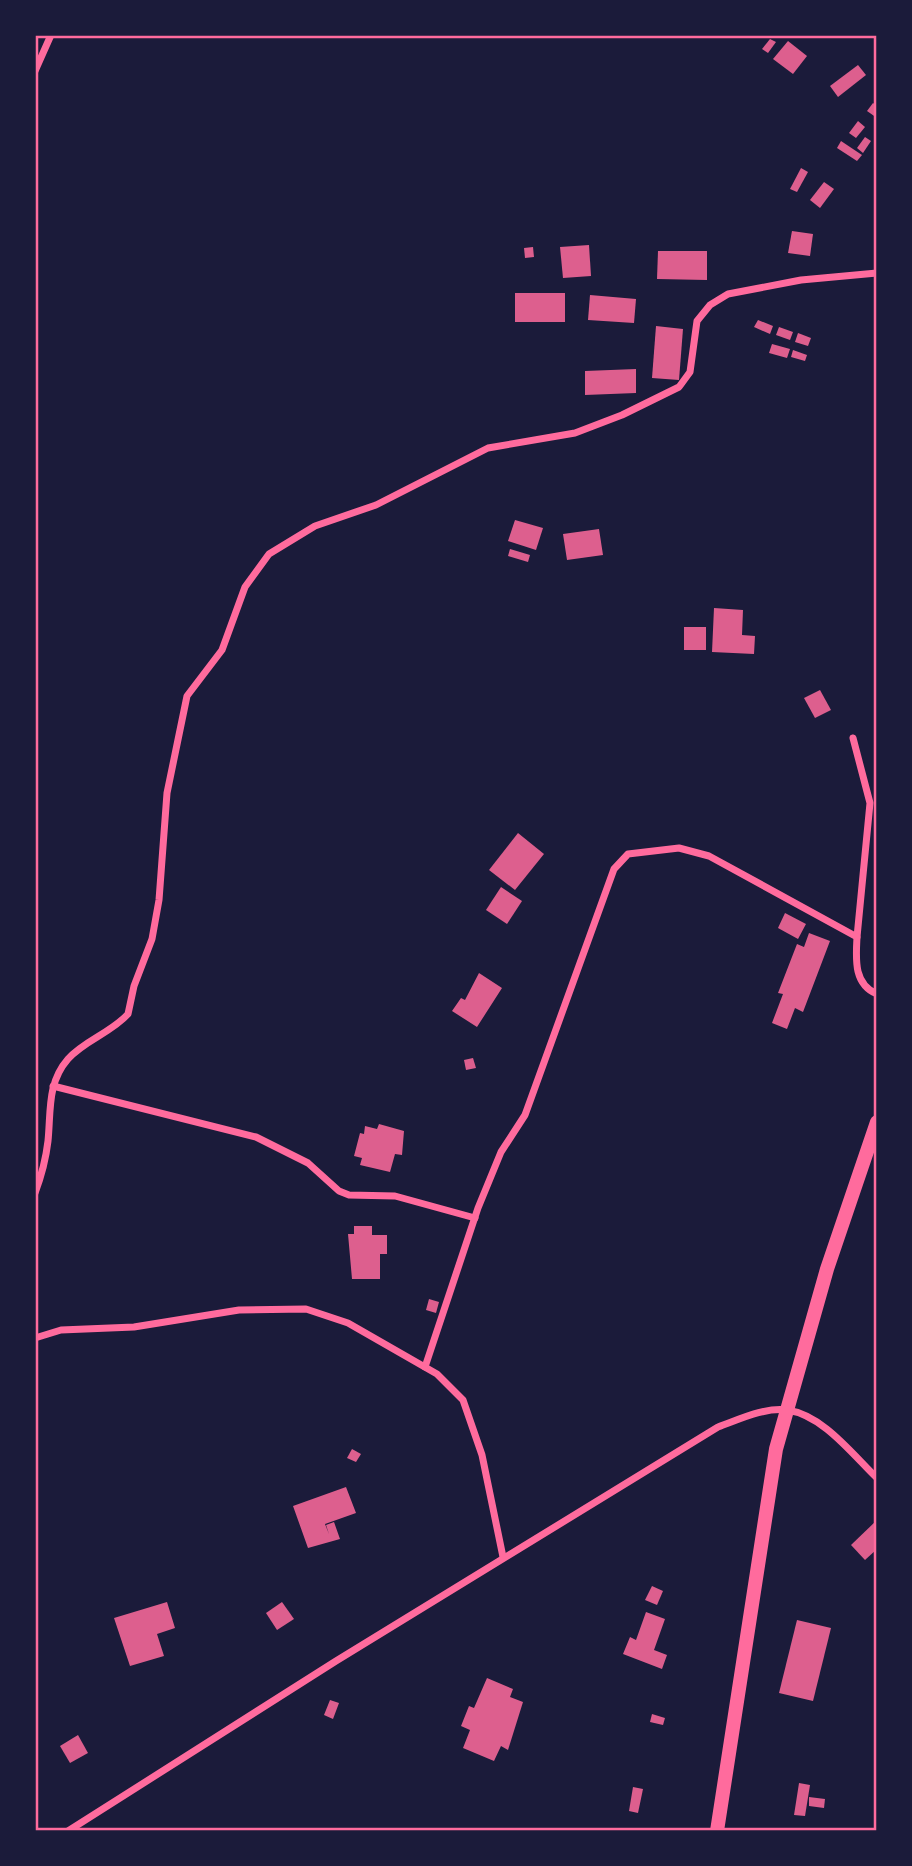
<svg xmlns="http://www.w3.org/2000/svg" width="912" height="1866" font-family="'Fira Sans',sans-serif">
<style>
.building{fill:#dd5f8e}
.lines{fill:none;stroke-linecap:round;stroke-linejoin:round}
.minor{stroke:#ff6b9d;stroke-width:7}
.primary{stroke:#ff6b9d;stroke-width:14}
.neatline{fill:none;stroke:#ff6b9d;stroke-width:2.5}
</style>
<rect width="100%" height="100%" fill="#1b1b3a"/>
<g class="building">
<path d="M770,39l6,3 -8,11 -6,-4z"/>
<path d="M788,41l19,15 -14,18 -20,-15z"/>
<path d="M858,65l8,10 -28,22 -8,-11z"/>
<path d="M873,103l4,3v12l-10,-7z"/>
<path d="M858,121l7,6 -9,11 -7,-5z"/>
<path d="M865,137l6,4 -8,12 -6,-5z"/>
<path d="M841,141l21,14 -5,6 -20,-13z"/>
<path d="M801,168l7,4 -11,20 -7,-3z"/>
<path d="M824,182l10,7 -14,19 -10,-8z"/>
<path d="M792,231l21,3 -3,22 -22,-3z"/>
<path d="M589,245l2,31 -28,2 -3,-31z"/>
<path d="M533,247l1,10 -9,1 -1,-10z"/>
<path d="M658,251h49v29l-50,-1z"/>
<rect x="515" y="293" width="50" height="29"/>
<path d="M590,295l46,4 -2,24 -46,-3z"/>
<path d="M758,320l15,6 -3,8 -16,-7z"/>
<path d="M656,326l27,3 -4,51 -27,-2z"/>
<path d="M779,327l14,5 -3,8 -14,-5z"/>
<path d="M798,333l13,5 -3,8 -13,-4z"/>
<path d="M772,344l18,5 -3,9 -18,-5z"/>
<path d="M793,350l14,5 -2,6 -14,-4z"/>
<path d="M636,369v24l-51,2v-24z"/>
<path d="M515,520l28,8 -7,22 -28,-9z"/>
<path d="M599,529l4,26 -36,5 -4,-26z"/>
<path d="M510,549l20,6 -2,7 -20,-6z"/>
<path d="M714,608l29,2 -1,25 13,1 -1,18 -42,-2z"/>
<rect x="684" y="627" width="22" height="23"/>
<path d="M820,690l11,20 -16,8 -11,-20z"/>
<path d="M518,833l26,21 -29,36 -26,-20z"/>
<path d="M501,887l21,14 -15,23 -21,-14z"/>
<path d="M785,913l21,11 -8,15 -20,-11z"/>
<path d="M809,933l21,8 -27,71 -8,-4 -8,21 -15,-6 11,-29 -5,-1 19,-49 7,3z"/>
<path d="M479,973l23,15 -25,39 -25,-16 9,-13 4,2z"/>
<path d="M473,1058l3,10 -10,2 -2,-10z"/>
<path d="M379,1124l25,7 -2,24 -7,-1 -5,18 -30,-7 2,-7 -8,-2 6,-23 4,1 1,-8 12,3z"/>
<path d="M354,1226h18v9h15v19h-7v25h-28l-4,-45h6z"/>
<path d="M429,1299l10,3 -3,11 -10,-3z"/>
<path d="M352,1449l9,5 -5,8 -9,-4z"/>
<path d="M346,1487l10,26 -31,11 4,10 -3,-9 8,-3 6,17 -32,9 -15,-42z"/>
<path d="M877,1520v29l-12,11 -14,-15z"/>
<path d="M652,1586l11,5 -6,14 -12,-5z"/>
<path d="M167,1602l8,26 -18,6 7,22 -34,10 -16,-48z"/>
<path d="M282,1602l12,17 -17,11 -11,-17z"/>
<path d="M646,1612l19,7 -11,31 13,5 -5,14 -39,-15 7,-17 6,3z"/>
<path d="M797,1620l34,8 -18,73 -34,-8z"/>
<path d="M487,1678l26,11 -3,8 13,5 -15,48 -7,-4 -7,15 -31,-13 7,-18 -9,-4 8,-20 5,2z"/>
<path d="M330,1700l9,3 -6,16 -9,-4z"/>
<path d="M652,1714l13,4 -2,7 -13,-3z"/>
<path d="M78,1735l10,18 -18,10 -10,-17z"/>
<path d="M799,1783l11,2 -5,31 -11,-1z"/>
<path d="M633,1787l10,2 -5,24 -9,-2z"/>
<path d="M809,1797l16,2 -1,9 -15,-2z"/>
</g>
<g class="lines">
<g class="minor">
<path d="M35,71l16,-36"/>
<path d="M853,738l17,65 -13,134"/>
<path d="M53,1086l203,51 52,26 31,28 10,4 46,1 80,22"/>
<path d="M35,1193c6,-16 11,-35 13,-52 3,-30 -1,-58 20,-82 17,-19 43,-26 60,-45l6,-28 18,-47 7,-39 8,-107 20,-97 35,-46 23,-63 24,-33 46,-28 61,-21 112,-57 87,-15 47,-18 57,-28 11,-15 7,-51 13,-16 18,-11 73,-14 76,-7"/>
<path d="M35,1338l26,-8 73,-3 105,-17 67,-1 42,14 89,51 26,26 19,55 21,102"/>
<path d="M425,1367l53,-159 23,-56 24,-37 89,-246 14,-15 51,-6 30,8 148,81c-1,21 -4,47 20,57"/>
<path d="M68,1831l268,-170 382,-234c20,-7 46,-20 69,-17 36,5 65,44 90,68"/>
</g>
<path class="primary" d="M717,1831l59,-382 51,-180 50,-147"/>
</g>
<rect width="912" height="1866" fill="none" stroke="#1b1b3a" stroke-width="74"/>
<rect x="37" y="37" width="838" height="1792" class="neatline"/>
</svg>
